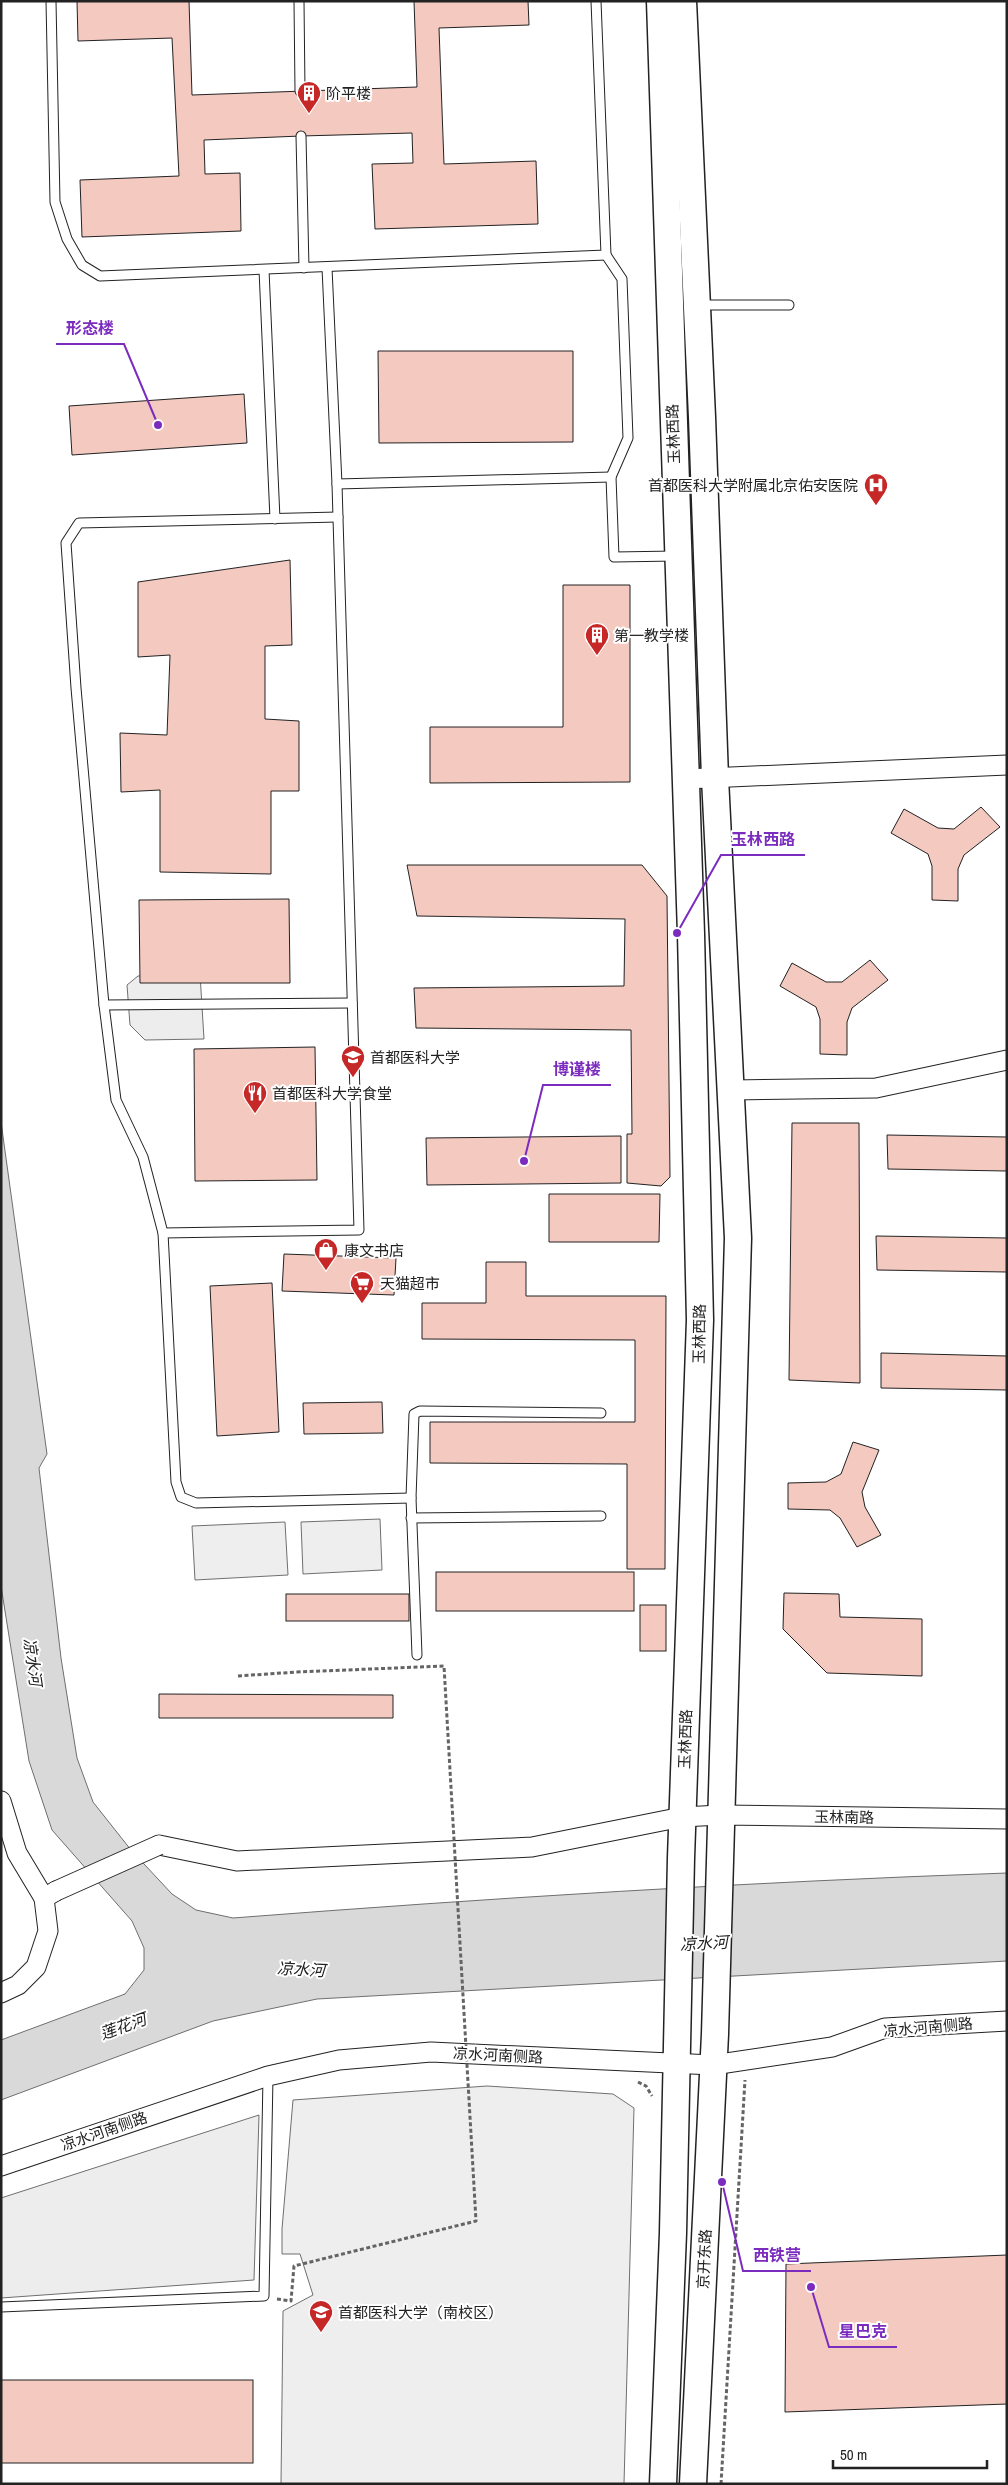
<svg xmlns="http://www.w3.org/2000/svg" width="1008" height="2485" font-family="'Archivo Narrow','Noto Sans SC',sans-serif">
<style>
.green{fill:#eee;stroke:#6f6f6f}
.parking{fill:#ededed;stroke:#6f6f6f}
.water{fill:#d9d9d9;stroke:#6f6f6f}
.building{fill:#f3c9c0;stroke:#222}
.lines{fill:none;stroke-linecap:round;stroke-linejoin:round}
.lane-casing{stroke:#222;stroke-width:11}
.street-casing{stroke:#222;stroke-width:21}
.secondary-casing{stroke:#222;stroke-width:29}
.path{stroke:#646464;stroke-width:3;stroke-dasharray:4 2.5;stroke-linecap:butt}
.lane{stroke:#fff;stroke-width:9}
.street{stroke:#fff;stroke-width:19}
.secondary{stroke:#fff;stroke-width:26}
.street-bridge-casing{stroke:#222;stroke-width:21;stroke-linecap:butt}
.path-bridge{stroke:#646464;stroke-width:3;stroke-dasharray:4 2.5;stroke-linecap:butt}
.street-bridge{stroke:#fff;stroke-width:19}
.labels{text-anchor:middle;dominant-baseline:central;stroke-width:4;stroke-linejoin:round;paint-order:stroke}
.poi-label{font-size:15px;fill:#222;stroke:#fff;text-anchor:start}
.street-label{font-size:15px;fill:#222;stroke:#fff}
.water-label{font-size:16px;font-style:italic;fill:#222;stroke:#fff}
.leader{fill:none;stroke:#7b2cbf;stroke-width:2}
.callout-dot{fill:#7b2cbf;stroke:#fff;stroke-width:2}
.callout-label{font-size:16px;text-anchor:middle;font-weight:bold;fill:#7b2cbf;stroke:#fff;stroke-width:4;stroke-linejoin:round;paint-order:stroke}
</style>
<rect width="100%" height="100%" fill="#fff"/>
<g class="green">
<path d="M380,1519l2,51 -79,4 -2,-52z"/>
<path d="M285,1522l3,53 -93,5 -3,-54z"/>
<path d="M487,2086l126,8 21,14 -10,376h-343l2,-173 30,-16 -13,-41h-18v-25l11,-129z"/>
</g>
<g class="parking">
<path d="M200,974l4,65 -59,1 -15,-15 -3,-40 11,-9z"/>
<path d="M259,2115l-5,165 -253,18v-100z"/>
</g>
<path class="water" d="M1,1122l46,332 -8,14 22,190 16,100 16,44 38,48 41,44 24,16 37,8c258,-20 515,-36 774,-45v88l-690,38 -104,22 -212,79v-60l124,-46 19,-24v-22l-12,-27 -80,-91 -23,-69 -28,-175z"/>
<g class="building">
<path d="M77,1h112l3,94 225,-8 -3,-86h114l1,24 -90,3 5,136 92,-3 2,63 -163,5 -3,-65 41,-1 -1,-30 -111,3 -97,4 1,34 35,-1 1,58 -159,6 -2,-57 99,-4 -7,-138 -94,3z"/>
<path d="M378,351h195v91l-194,1z"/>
<path d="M244,394l3,49 -175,12 -3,-49z"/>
<path d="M290,560l2,85 -27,1v73l34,2v70h-28v83l-111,-2v-82l-39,2 -1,-59 47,2 3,-80 -32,2v-75z"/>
<path d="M563,585h67v197l-200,1v-56h133z"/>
<path d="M981,807l19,20 -36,28 -6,14v32l-26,-1v-34l-4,-12 -37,-21 13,-24 34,19 16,1z"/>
<path d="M407,865h235l25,31 3,281 -9,9 -34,-3v-49h5l-1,-104 -215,-2 -2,-40 210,-2 1,-67 -208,-3z"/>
<path d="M289,899l1,84h-150l-1,-83z"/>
<path d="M870,960l18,20 -36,28 -5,14v33l-27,-1v-35l-4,-12 -36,-21 12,-23 34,19h16z"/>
<path d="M315,1047l2,133 -122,1 -1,-132z"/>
<path d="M792,1123h67l1,260 -71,-3z"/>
<path d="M887,1135l120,2v34l-119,-2z"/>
<path d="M621,1136v47l-194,2 -1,-47z"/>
<path d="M549,1194h111l-1,48h-110z"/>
<path d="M876,1236l131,2v34l-130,-2z"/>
<path d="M284,1254l112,4 -2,37 -112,-4z"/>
<path d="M486,1262h40v34h140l-1,273h-38v-105l-197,-1v-41h205v-82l-213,-1v-36h64z"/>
<path d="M272,1283l7,149 -62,4 -7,-150z"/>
<path d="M881,1353l126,3v34l-126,-2z"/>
<path d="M382,1402l1,31 -79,1 -1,-31z"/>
<path d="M853,1442l26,8 -17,42 3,15 16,28 -24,12 -17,-29 -10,-8 -42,-1v-26l38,-1 15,-8z"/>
<rect x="436" y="1572" width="198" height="39"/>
<path d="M784,1593l55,1 1,23 82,2v57l-95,-3 -44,-44z"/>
<rect x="286" y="1594" width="123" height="27"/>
<rect x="640" y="1605" width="26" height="46"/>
<path d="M159,1694l234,1v23h-234z"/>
<path d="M1007,2255v149l-222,8 1,-148z"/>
<rect x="1" y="2380" width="252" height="83"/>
</g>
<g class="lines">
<g class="lane-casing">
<g id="lane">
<path d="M51,1l4,201 12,37 15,26 18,11 506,-21 -10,-254"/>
<path d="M299,1l1,90"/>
<path d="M301,136l3,132"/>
<path d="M606,255l16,24 6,159 -17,39 3,80 62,-1"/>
<path d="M264,270l11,249"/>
<path d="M700,305h89"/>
<path d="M337,484l274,-7"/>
<path d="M338,517l-259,6 -13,20 10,145 28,317 12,95 27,57 20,76 13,249 5,15 15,6 215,-5"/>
<path d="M104,1005l248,-2"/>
<path d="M163,1233l196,-3 -22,-746 -10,-216"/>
<path d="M411,1518l190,-2"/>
<path d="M417,1655l-6,-157 3,-84 6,-3 181,2"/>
<path d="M1,2307l263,-11 4,-220"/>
</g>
</g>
<g class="street-casing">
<g id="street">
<path d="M686,779l321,-14"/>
<path d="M732,1090l144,-2 131,-28"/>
<path d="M1,1801l16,52 27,45 12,-7"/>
<path d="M159,1845l78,16 295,-14 150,-30 39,-2 286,4"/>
<path d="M1,1993l17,-8 18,-18 12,-36 -4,-33"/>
<path d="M1,2166l267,-90 71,-16 92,-8 282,13 119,-18 53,-19 122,-7"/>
</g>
</g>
<g class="secondary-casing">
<g id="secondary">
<path d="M660,1l31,933 9,386 -19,538 -8,375 -10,251"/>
<path d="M683,1l19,416 13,361 23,460 -23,796 -22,450"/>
</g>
</g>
<g class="path">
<path d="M238,1676l59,-4"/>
<path d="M638,2082l8,4 6,10"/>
<path d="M277,2299l14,2 1,-12"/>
<path d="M721,2484l24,-404"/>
</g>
<use href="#lane" class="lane"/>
<use href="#street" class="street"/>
<use href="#secondary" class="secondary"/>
<g class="street-bridge-casing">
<path id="street-bridge" d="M56,1891l103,-46"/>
</g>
<path class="path-bridge" d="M292,2289l2,-23 182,-45 -32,-555 -147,6"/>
<use href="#street-bridge" class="street-bridge"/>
</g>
<defs>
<g id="building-pin" transform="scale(1.25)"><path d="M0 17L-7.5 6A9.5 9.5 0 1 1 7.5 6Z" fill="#c62828" stroke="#fff"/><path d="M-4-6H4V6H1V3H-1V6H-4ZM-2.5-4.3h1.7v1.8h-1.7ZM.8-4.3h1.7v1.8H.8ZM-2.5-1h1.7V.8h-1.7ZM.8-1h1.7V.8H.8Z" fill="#fff"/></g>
<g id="hospital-pin" transform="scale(1.25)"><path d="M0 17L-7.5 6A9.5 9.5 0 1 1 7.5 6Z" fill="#c62828" stroke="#fff"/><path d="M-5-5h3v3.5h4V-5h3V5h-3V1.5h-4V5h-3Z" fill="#fff"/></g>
<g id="university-pin" transform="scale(1.25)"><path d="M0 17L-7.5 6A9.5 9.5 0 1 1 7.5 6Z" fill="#c62828" stroke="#fff"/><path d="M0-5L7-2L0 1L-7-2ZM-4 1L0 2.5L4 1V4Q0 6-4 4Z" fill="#fff"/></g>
<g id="restaurant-pin" transform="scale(1.25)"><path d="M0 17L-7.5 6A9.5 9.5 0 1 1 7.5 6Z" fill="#c62828" stroke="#fff"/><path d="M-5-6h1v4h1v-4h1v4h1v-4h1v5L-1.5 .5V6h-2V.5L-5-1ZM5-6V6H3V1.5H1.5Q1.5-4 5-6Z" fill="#fff"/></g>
<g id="shop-pin" transform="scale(1.25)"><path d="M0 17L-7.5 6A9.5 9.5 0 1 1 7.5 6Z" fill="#c62828" stroke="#fff"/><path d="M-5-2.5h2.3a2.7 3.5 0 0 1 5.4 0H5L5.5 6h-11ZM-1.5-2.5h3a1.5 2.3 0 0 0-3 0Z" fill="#fff"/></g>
<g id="supermarket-pin" transform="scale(1.25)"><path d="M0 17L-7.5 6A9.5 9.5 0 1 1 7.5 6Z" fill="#c62828" stroke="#fff"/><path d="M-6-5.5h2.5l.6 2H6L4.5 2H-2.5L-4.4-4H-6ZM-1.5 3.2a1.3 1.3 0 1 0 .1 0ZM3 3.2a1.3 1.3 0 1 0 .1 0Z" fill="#fff"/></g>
</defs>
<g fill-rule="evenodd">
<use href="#building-pin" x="309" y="93"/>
<use href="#hospital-pin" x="876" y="485"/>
<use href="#building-pin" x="597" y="635"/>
<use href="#university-pin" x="353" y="1057"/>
<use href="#restaurant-pin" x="255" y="1093"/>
<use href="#shop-pin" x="326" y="1250"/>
<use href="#supermarket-pin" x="362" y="1283"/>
<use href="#university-pin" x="321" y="2312"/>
</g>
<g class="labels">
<g class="poi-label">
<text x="326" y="93">阶平楼</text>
<text x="858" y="485" text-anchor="end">首都医科大学附属北京佑安医院</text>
<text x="614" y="635">第一教学楼</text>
<text x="370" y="1057">首都医科大学</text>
<text x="272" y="1093">首都医科大学食堂</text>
<text x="344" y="1250">康文书店</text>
<text x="380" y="1283">天猫超市</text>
<text x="338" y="2312">首都医科大学（南校区）</text>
</g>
<g class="street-label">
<text transform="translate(673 434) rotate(-92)">玉林西路</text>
<text transform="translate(699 1334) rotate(-89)">玉林西路</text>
<text transform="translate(685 1739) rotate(-88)">玉林西路</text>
<text transform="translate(844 1817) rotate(1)">玉林南路</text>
<text transform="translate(928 2027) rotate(-5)">凉水河南侧路</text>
<text transform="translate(498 2055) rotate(3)">凉水河南侧路</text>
<text transform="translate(104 2131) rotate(-19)">凉水河南侧路</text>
<text transform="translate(704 2259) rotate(-87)">京开东路</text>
</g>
<g class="water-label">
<text transform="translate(33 1662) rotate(82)">凉水河</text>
<text transform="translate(704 1943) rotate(-3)">凉水河</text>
<text transform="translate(301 1969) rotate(3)">凉水河</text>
<text transform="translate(123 2026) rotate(-20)">莲花河</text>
</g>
</g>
<path class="leader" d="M158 425L124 344H56M677 933L721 855H805M524 1161L543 1085H611M722 2182L743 2271H811M811 2287L829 2347H897"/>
<g class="callout-dot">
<circle cx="158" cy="425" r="5"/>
<circle cx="677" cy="933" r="5"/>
<circle cx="524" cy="1161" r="5"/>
<circle cx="722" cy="2182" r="5"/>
<circle cx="811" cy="2287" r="5"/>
</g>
<g class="callout-label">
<text x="90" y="334">形态楼</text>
<text x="763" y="845">玉林西路</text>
<text x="577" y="1075">博谨楼</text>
<text x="777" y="2261">西铁营</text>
<text x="863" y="2337">星巴克</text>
</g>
<rect width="1008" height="2485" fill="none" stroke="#222222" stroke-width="5"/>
<path d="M833 2460v8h154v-8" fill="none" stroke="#222222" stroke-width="2.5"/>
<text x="840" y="2460" font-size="15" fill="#222222" stroke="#ffffff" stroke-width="4" paint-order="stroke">50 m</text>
</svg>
